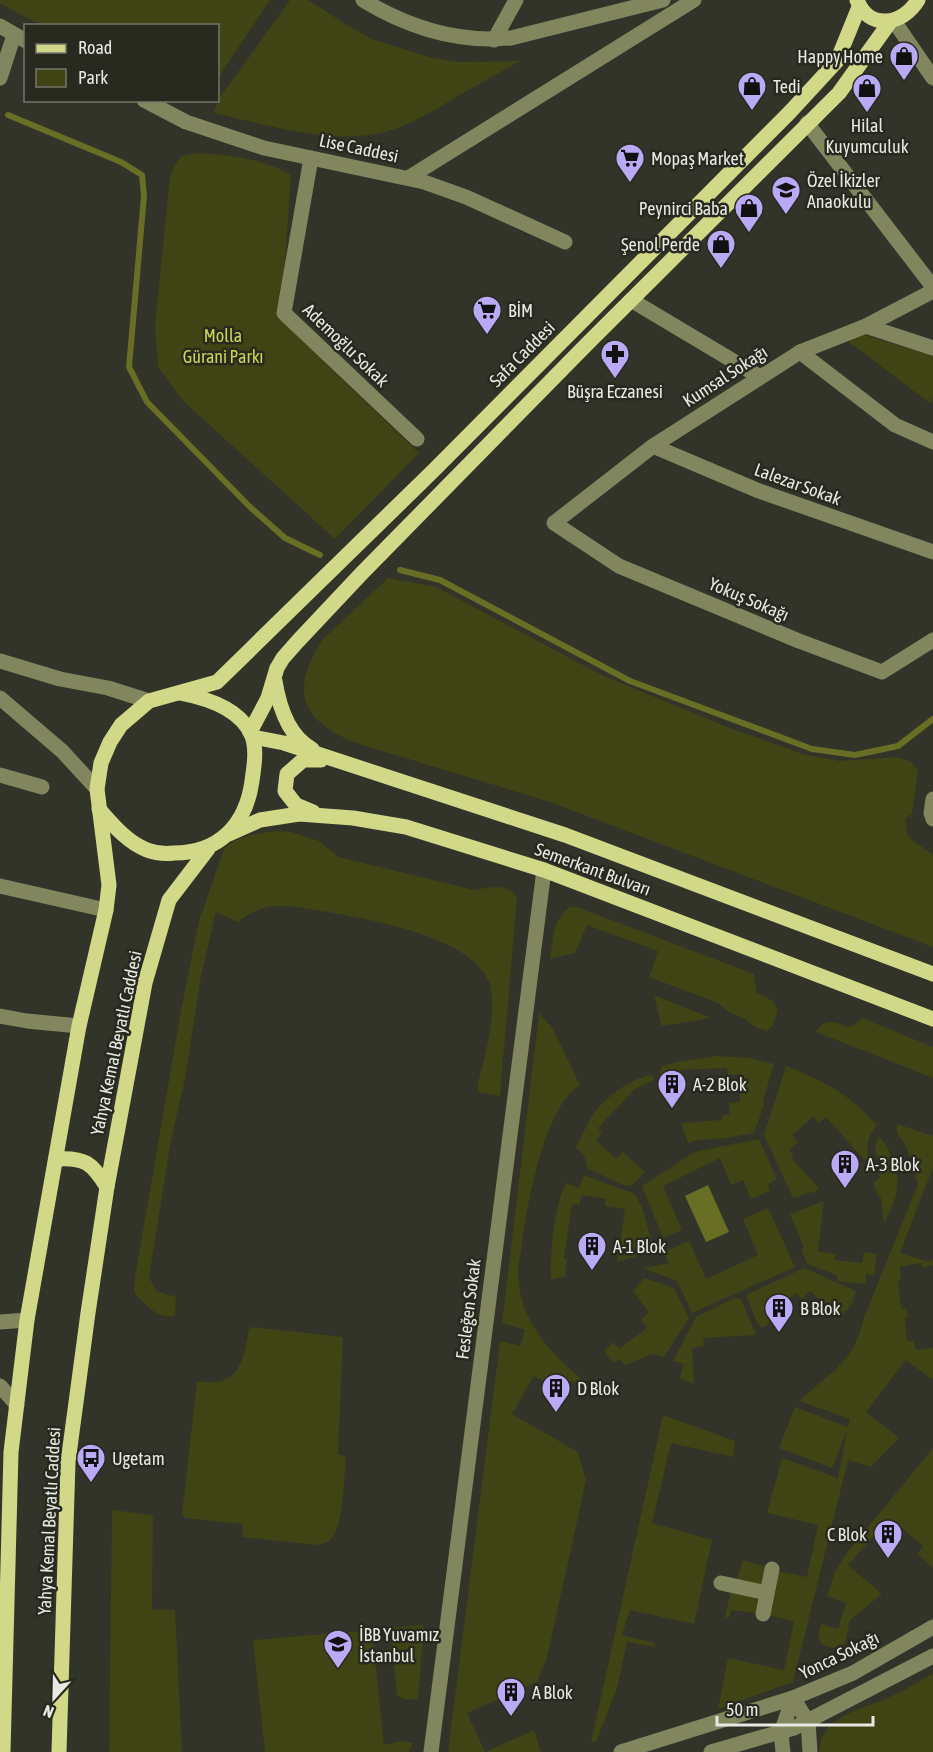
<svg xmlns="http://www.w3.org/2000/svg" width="933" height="1752" font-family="'Asap Condensed',sans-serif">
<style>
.green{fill:#404314}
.water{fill:#686e23}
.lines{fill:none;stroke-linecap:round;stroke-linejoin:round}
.stream{stroke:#686e23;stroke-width:6}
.minor{stroke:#81865f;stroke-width:15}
.major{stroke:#d1d988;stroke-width:15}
.labels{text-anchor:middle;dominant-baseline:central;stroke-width:5;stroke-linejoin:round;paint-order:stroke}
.poi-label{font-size:18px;fill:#e8e9e2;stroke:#28291f;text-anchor:start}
.street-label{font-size:18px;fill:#e8e9e2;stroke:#28291f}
.park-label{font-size:18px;fill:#cbd553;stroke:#28291f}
</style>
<rect width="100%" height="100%" fill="#323329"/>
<g class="green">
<path d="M0,0h270l-52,78v-52l-178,-1 -40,-22z"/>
<path d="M290,0h18l39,25 25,14 57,18 30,5 61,-1c-24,14 -48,27 -72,41 -22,13 -46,27 -71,32 -55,9 -110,-9 -163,-21l4,-13z"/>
<path d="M199,153c30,2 66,6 92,22l-8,115 1,30 43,45 92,88 -84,86 -152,-138 -25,-34 -3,-41 15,-149 4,-11 8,-10z"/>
<path d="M855,332l78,24v42l-2,6 -82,-62z"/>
<path d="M388,578l48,9 168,89 126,52 73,26 37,7 56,-4 14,4 8,9 -6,44 -7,5 3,18 25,18v92l-383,-145 -191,-58c-57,-21 -71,-53 -36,-105z"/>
<path d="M278,831l13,1 28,9 20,16 135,33c15,-2 33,-8 43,7l-17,199 -22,-4v-9c7,-25 21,-79 10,-103 -20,-43 -112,-59 -154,-67 -18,-3 -37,-7 -55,-7 -15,0 -30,7 -41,16l-22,-10 -15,64 -16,103 -15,67 -21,131 7,14 20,6 -1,19c-18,3 -30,-11 -41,-24l1,-15 47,-272 17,-84 25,-72c13,-14 36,-16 54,-18z"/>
<path d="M570,907h7l177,67 3,19 16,8 5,9 -6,17 -5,4 -10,-3 -14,-10 -14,-6 -11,-9 -69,-26 9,-26 -71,-26 -12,28 -25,6c4,-22 1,-38 20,-52z"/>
<path d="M654,995l57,23 -48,8 -2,-2z"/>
<path d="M539,1013l14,16 27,56c-36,22 -53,120 -58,160 -1,9 -4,18 -4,27 1,14 3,31 10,44 15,31 41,53 67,74l-24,-9 -10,11 -27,-16 -22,38 66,38 8,28 -39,178 -10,24 -70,31 18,39 49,-22 7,22h-93l52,-411 20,5 5,-16 -23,-7z"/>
<path d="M862,1018l71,29v31l-117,-46c8,-14 19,-11 32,-5l6,-2z"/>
<path d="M716,1056l33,2 25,6 -11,37 1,4 -10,28 -26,5 -30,2 -10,3 -7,-20 40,-3 2,-5h6v-12l11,-1 -1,-27h-11l-1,-7 -48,2 -2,3h-9l-7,5 -2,-6 3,-6 14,-4z"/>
<path d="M786,1066c42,17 60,26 91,59 -12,14 -10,24 -7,41l-44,-49 -7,6 -6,-6 -21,18 6,7 -9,8 4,4 -1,5 27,29 -3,3 -23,7 -29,-63z"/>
<path d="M652,1075l2,5 -19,9 -37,39 4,5 -6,7 20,19 7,-7 22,20 -13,13 -6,1 -38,-17 -4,-14 -8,-8c6,-11 11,-24 18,-34 12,-16 38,-36 58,-38z"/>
<path d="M897,1124l36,12v31l-33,86 29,9 4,-3v6l-11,3 -1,-5 -21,4 1,13h-3l3,29h6l1,8 -3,1 2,23h7l2,9 17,-2v32l-27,-20 -40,52 33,26 -28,29 -23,-7 -55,222 -75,27 10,-51 56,12 10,-49 -27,-6 10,-44 30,6 11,-52 -51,-12 15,-55 56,20 10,-50 -16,40 -53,-20 16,-41 53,20 2,-8 -51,-18 37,-32 14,-16 7,-13 8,-25 53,-131 -11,-36 -10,-15z"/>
<path d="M879,1136c23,29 24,56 5,87l-3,-25 -4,-4 -4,-11 7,-5 -5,-33z"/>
<path d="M759,1139l18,40 -9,5 2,7 -19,8 -8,-19 -12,5 -11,-27 -57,28 19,44 -19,8 -21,-52 52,-34z"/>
<path d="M584,1175l51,19 6,11 14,46 -38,11 8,-53 -20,-3 1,-7 -25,-4 -1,10 -8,-1 -8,54 3,1 -2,15 2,2 -16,4c-1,-27 3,-73 15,-97l13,5z"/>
<path d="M824,1201l-6,50 17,3v6l27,3 2,-11 13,2 -3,21 -8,-1v10l-29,-3v-6l-30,-11 -6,-15 3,-1 -14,-34z"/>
<path d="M768,1208l27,59 -103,46 -15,-32 -35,-13 27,-5 -5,-11 25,-11 17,38 52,-24 -15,-36z"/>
<path d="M804,1268l52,23 -4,13 -12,13 -30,-26 -7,8 -8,-6 -30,34h-4l-5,-7 -10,-25z"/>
<path d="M644,1278l30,10 15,30 -25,39 -12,-3 -27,11 -6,-6 -5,4 -10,-12 9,-9 6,7 28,-21 -6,-9 8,-6 -16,-22z"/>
<path d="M735,1298l6,1 15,36 -53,3 1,8 -12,2 2,36 -14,-6 4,-14 -11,-3 23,-44z"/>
<path d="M252,1327l91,10 -5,117 8,3c-2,19 -2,70 -16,83 -3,3 -8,4 -13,5l-75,-8 1,-13 -58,-6 -3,-4 15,-133c41,7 45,-16 52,-51z"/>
<path d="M663,1415l72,26 -2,16 -62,-14 -19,80 60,17 -18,84 -64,-14 -8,25 33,8v4l-28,-5 -10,46 -21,54h-5z"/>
<path d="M933,1448v120l-15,-14 5,-8 -33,-28 -42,47 34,29 -32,26 -5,23c-10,6 -14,6 -24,1l-3,-10 3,-10 17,5 8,-26 -19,-7 8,-24 10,-17z"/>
<path d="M112,1510l41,5 -1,94 23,1 7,142h-73z"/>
<path d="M743,1560l23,7 -5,21 -25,-7z"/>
<path d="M731,1589l30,6 -5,18 -25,-3 -2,8 -4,-1z"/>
<path d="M424,1625l-6,73c-7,3 -16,3 -21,-4l-7,-66z"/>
<path d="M372,1630l12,115 18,-4 11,2 -4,9h-144l-12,-112z"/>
<path d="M933,1673v79h-113c-2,-38 50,-44 76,-58 13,-6 25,-14 37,-21z"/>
</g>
<path class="water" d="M708,1185l21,47 -23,10 -21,-46z"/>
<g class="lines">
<g class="stream">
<path d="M8,115l113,47 21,13 2,21 -15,171 18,35 103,105 35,31 35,17"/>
<path d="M400,570l40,10 190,101 182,68 43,6 43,-9 35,-27"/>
</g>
<g class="minor">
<path d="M363,0c46,28 94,43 148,38l152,-38"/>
<path d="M894,21l39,57"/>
<path d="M0,26l26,15"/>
<path d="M494,40l22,-40"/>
<path d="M0,78l14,-43"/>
<path d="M144,100l42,22 78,26 160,34 42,15 99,45"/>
<path d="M807,123l126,164"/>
<path d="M311,158l-27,155 133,126"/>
<path d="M408,178l286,-178"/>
<path d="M933,291l-67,35 -66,26 -147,94 -99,77 65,43 180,75 83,31 51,-32"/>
<path d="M631,300l129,77"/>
<path d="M866,326l67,22"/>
<path d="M800,352l95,73 38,17"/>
<path d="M653,446l106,45 174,61"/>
<path d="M0,661l60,18 48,9 41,13"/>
<path d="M0,698l62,53 35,38"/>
<path d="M0,775l42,12"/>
<path d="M933,799l-2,14 2,6"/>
<path d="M0,886l106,24"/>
<path d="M0,1016l27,5 52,5"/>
<path d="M0,1322l27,-2"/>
<path d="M0,1386l17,19"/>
<path d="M721,1583l46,10"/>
<path d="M763,1614l9,-45"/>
<path d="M793,1698l15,24 2,30"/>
<path d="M431,1752l113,-882"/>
<path d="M621,1752l172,-54 60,-25 80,-46"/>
<path d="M711,1752l83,-24 139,-72"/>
<path d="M783,1752l-2,-19 12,-35"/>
</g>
<g class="major">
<path d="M857,0c12,31 46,25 61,0"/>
<path d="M275,681c4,25 13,55 37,68"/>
<path d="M250,732l18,-34 9,-30 6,-10 15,-17 64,-68 226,-230 251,-250 51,-71"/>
<path d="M253,737l31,6 281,92 368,139"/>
<path d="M99,809c14,16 28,33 48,41 8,3 19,4 27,3 45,0 72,-28 78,-72 2,-14 5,-32 0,-45 -11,-27 -46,-38 -72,-43"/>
<path d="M313,812l-17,-7 -11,-14 2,-17 16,-14h18"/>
<path d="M229,834l31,-14 39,-6 54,4 53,9 138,43 389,149"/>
<path d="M56,1159c29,-2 36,4 51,28"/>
<path d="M3,1752l8,-300 16,-132 52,-294 27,-116 3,-25 -12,-96 4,-26 9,-21 11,-17 28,-24 68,-19 217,-212 356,-358 47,-51 22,-54"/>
<path d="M59,1752l9,-290 20,-149 19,-126 38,-204 24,-83 39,-51"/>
</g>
</g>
<defs>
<g id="shop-pin" transform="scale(1.5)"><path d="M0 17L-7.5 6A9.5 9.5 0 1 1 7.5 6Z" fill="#baaaf6" stroke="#28291f"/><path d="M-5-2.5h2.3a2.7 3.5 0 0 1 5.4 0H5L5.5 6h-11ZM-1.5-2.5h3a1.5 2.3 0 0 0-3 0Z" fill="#111"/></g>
<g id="supermarket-pin" transform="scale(1.5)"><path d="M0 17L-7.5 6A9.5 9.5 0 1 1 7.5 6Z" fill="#baaaf6" stroke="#28291f"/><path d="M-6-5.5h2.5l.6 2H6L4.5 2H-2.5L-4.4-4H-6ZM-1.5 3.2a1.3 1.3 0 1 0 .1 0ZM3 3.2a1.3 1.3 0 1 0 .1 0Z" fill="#111"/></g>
<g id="school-pin" transform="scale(1.5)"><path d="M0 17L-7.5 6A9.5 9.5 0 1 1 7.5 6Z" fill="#baaaf6" stroke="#28291f"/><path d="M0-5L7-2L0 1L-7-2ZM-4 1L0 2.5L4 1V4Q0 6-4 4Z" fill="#111"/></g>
<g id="pharmacy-pin" transform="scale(1.5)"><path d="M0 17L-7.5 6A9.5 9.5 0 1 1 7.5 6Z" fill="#baaaf6" stroke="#28291f"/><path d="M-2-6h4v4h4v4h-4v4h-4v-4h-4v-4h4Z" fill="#111"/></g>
<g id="building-pin" transform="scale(1.5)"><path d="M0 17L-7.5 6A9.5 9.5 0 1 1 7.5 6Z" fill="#baaaf6" stroke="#28291f"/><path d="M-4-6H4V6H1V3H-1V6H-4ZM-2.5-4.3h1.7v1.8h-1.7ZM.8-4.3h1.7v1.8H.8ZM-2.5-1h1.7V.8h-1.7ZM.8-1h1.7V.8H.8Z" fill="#111"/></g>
<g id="bus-pin" transform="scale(1.5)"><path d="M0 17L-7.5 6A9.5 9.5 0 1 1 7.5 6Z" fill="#baaaf6" stroke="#28291f"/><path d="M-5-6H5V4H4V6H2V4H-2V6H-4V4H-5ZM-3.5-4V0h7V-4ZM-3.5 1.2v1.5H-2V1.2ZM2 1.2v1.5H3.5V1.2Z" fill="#111"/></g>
</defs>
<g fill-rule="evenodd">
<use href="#shop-pin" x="904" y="56"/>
<use href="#shop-pin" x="752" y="86"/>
<use href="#shop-pin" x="867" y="88"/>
<use href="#supermarket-pin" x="630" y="158"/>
<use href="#school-pin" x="786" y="190"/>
<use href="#shop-pin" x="749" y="208"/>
<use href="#shop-pin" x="721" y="244"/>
<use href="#supermarket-pin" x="487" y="310"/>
<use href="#pharmacy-pin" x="615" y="354"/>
<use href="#building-pin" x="672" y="1084"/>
<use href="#building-pin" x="845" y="1164"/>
<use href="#building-pin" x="592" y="1246"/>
<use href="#building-pin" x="779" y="1308"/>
<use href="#building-pin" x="556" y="1388"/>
<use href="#bus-pin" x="91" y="1458"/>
<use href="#building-pin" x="888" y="1534"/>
<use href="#school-pin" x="338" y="1644"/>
<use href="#building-pin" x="511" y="1692"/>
</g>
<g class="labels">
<g class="poi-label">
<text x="883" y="56" text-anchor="end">Happy Home</text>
<text x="773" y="86">Tedi</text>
<text x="867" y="125" text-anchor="middle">Hilal<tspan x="867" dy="21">Kuyumculuk</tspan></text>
<text x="651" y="158">Mopaş Market</text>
<text x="807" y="180">Özel İkizler<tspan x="807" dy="21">Anaokulu</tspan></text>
<text x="728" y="208" text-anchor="end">Peynirci Baba</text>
<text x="700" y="244" text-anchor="end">Şenol Perde</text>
<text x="508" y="310">BİM</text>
<text x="615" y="391" text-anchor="middle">Büşra Eczanesi</text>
<text x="693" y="1084">A-2 Blok</text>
<text x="866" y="1164">A-3 Blok</text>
<text x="613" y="1246">A-1 Blok</text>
<text x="800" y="1308">B Blok</text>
<text x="577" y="1388">D Blok</text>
<text x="112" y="1458">Ugetam</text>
<text x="867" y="1534" text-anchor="end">C Blok</text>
<text x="359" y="1634">İBB Yuvamız<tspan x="359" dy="21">İstanbul</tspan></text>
<text x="532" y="1692">A Blok</text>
</g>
<g class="street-label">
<text transform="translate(359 148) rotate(12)">Lise Caddesi</text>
<text transform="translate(346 345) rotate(44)">Ademoğlu Sokak</text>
<text transform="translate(522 354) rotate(-45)">Safa Caddesi</text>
<text transform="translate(725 376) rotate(-33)">Kumsal Sokağı</text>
<text transform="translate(798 484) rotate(20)">Lalezar Sokak</text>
<text transform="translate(749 599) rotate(23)">Yokuş Sokağı</text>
<text transform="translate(593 869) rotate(20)">Semerkant Bulvarı</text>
<text transform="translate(116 1043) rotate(-78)">Yahya Kemal Beyatlı Caddesi</text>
<text transform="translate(468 1309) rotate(-83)">Fesleğen Sokak</text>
<text transform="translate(49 1521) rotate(-87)">Yahya Kemal Beyatlı Caddesi</text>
<text transform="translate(839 1655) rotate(-26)">Yonca Sokağı</text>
</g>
<g class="park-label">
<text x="223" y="335">Molla<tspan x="223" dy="21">Gürani Parkı</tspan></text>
</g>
</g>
<rect x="24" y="24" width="195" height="78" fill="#28291f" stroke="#75766d" stroke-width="1.5"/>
<rect x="36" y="44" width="30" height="9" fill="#d1d988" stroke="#75766d" stroke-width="1.5"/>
<text x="78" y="54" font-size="18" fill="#e8e9e2">Road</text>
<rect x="36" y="69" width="30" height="18" fill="#404314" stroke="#75766d" stroke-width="1.5"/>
<text x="78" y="84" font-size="18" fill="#e8e9e2">Park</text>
<g transform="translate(54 1698) rotate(202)" stroke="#28291f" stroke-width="4.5" paint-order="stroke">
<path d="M0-4.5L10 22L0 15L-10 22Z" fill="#e8e9e2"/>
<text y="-9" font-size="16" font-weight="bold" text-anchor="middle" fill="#e8e9e2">N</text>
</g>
<path d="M717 1716v9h156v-9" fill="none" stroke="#e8e9e2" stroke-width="3"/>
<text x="726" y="1716" font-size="18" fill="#e8e9e2" stroke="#28291f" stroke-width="4.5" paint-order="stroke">50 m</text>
</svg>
